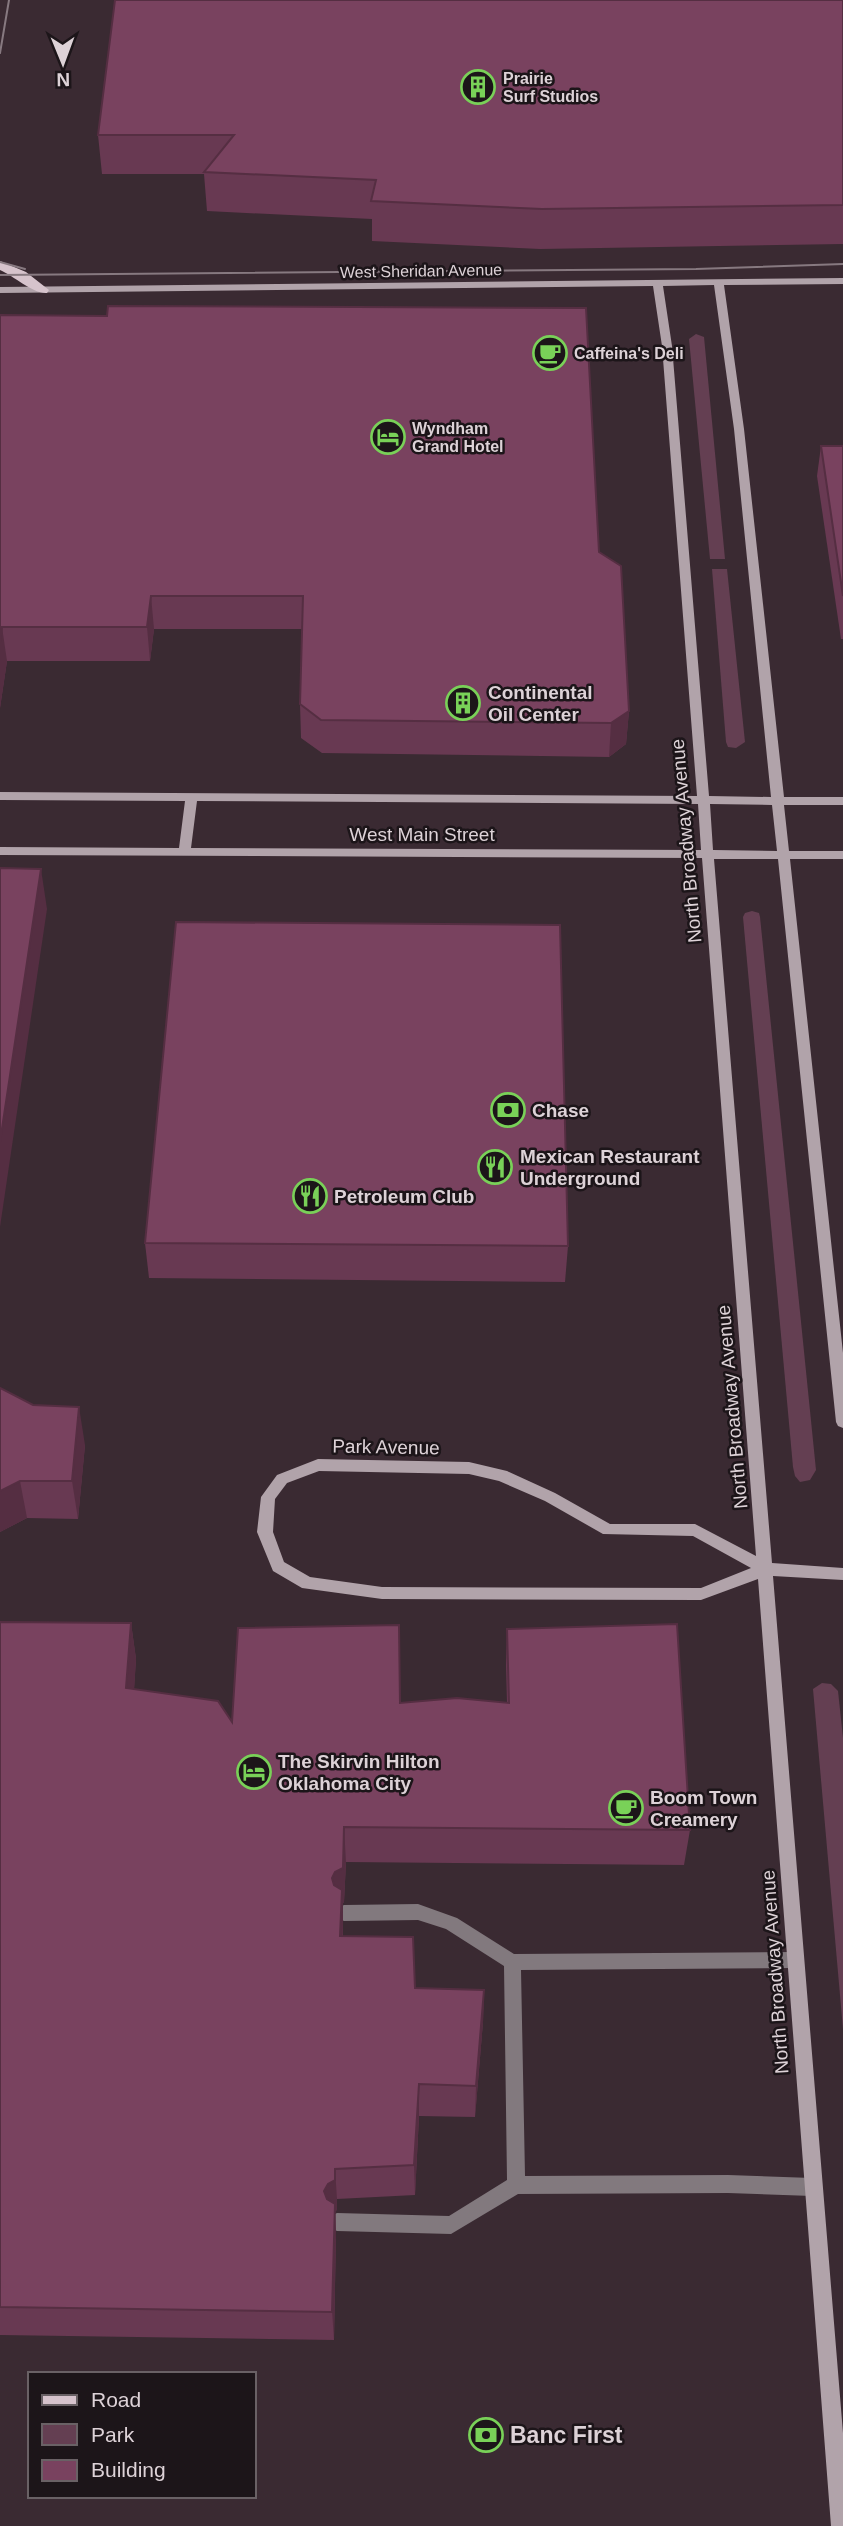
<svg xmlns="http://www.w3.org/2000/svg" width="843" height="2526" font-family="Helvetica,sans-serif">
<style>
.green{fill:#643f52}
.lines{fill:none;stroke-linecap:round;stroke-linejoin:round}
.lane{fill:#82797e;fill-rule:evenodd}
.secondary{fill:#b1a3aa;fill-rule:evenodd}
.primary{fill:#d6c3cc;fill-rule:evenodd}
.tram{stroke:#877980;stroke-width:2}
.wall{fill:#683952}
.shaded-wall{fill:#552e42}
.building{fill:#79425f;stroke:#552e42;stroke-width:2}
.labels{text-anchor:middle;dominant-baseline:central;stroke-width:5;stroke-linejoin:round;paint-order:stroke}
.far-poi-label{font-size:16px;font-weight:bold;fill:#ddd2d7;stroke:#1c1519;text-anchor:start}
.far-street-label{font-size:16px;fill:#ddd2d7;stroke:#1c1519}
.poi-label{font-size:19px;font-weight:bold;fill:#ddd2d7;stroke:#1c1519;text-anchor:start}
.street-label{font-size:19px;fill:#ddd2d7;stroke:#1c1519}
.near-poi-label{font-size:23px;font-weight:bold;fill:#ddd2d7;stroke:#1c1519;text-anchor:start}
</style>
<rect width="100%" height="100%" fill="#3a2a32"/>
<g class="green">
<path d="M696,334l8,3 21,222h-15l-21,-220z"/>
<path d="M712,569h15l18,173 -9,6 -8,-1 -2,-5z"/>
<path d="M752,911l7,2 1,4 56,553 -6,10 -10,2 -5,-6 -2,-9 -50,-550 2,-4z"/>
<path d="M822,1683l9,1 7,7 5,47v291l-30,-340z"/>
</g>
<g class="lines">
<path class="lane" d="M418,1904l39,14 57,36 280,-2 6,2 2,6 -2,6 -6,2 -273,2 4,206 203,-1 84,3 6,3 3,6 -3,6 -6,3 -84,-3 -210,1 -67,40 -114,-3 -6,-3 -3,-6 3,-6 6,-3 112,3 58,-36 -3,-214 -58,-37 -28,-9 -74,1 -6,-3 -2,-5 2,-5 6,-3z"/>
<path class="secondary" d="M843,278v6l-119,1 20,144 40,368h59v8h-59l5,46h54v8h-53l53,494v75l-5,-2 -2,-4 -58,-563h-64l58,704 71,5v12l-70,-4 70,857v93h-12l-73,-947 -57,21 -319,-1 -80,-11 -29,-17 -16,-39 4,-35 16,-22 41,-16 151,3 38,9 48,22 55,31h85l61,32 -54,-698 -702,-3v-8l179,1 6,-47 -185,-1v-8l697,4 -35,-450 -9,-60 -653,7v-6zM714,285l20,144 37,368 -62,-1 -37,-450 -9,-60zM197,801l501,3 3,46 -510,-2zM710,804l62,1 5,46 -64,-1zM319,1471l150,3 30,7 46,20 58,33 90,2 58,32 -50,20 -319,-1 -72,-10 -26,-15 -11,-30 2,-33 12,-16z"/>
<path class="primary" d="M0,261l26,11 23,18 -2,3c-14,1 -33,-17 -47,-23z"/>
<g class="tram">
<path d="M0,53l9,-53"/>
<path d="M0,262l25,7"/>
<path d="M0,275l696,-6 147,-5"/>
</g>
</g>
<g class="wall">
<path d="M843,0v244l-303,5 -168,-8v-22l-165,-8 -3,-37h-102l-4,-39z"/>
<path d="M0,315l599,237 30,159 -3,33 -17,13 -287,-4 -21,-15 -1,-34 2,-75h-148l-4,32h-143l-7,47z"/>
<path d="M821,446h22v193h-2l-24,-163z"/>
<path d="M145,1243l423,3 -3,36 -416,-4z"/>
<path d="M0,1388l85,57 -7,74 -51,-1 -27,14z"/>
<path d="M0,1622l131,1 5,36 -2,30 98,33 168,-19h107l-1,-38 1,-36 183,201 -6,35 -338,-3 -2,40 -1,1v33l72,52 69,2 -1,32 -8,95 -56,-1 -4,79 -78,4v11l-2,1 1,23 -2,106 -334,-5z"/>
</g>
<g class="shaded-wall">
<path d="M151,596l3,33 -4,32 -3,-34z"/>
<path d="M2,627l5,34 -7,47v-66z"/>
<path d="M629,711l-3,33 -17,13 2,-34z"/>
<path d="M41,869l6,40 -47,318v-85z"/>
<path d="M79,1407l6,38 -7,74 -6,-38z"/>
<path d="M20,1481l7,37 -27,14v-41z"/>
<path d="M131,1623l5,36 -4,64 -6,-35z"/>
<path d="M344,1827l2,35 -2,40 -1,1v20l-1,46 -5,-63 -5,-28z"/>
<path d="M484,1990l-1,32 -8,95 1,-31z"/>
<path d="M419,2084v32l-4,79 -1,-30z"/>
<path d="M335,2169l2,30v11l-2,1 1,23 -2,106 -10,-149z"/>
</g>
<g class="building">
<path d="M115,0h728v205l-301,4 -171,-8 5,-21 -172,-8 30,-37h-136z"/>
<path d="M108,306l478,2 13,244 22,14 8,145 -18,12 -290,-3 -21,-16 3,-108h-152l-4,31h-145l-2,15v-327l107,1z"/>
<path d="M821,446h22v150z"/>
<path d="M0,868l41,1 -41,273z"/>
<path d="M176,922l384,3 8,321 -423,-3z"/>
<path d="M0,1388l33,17 46,2 -7,74h-52l-20,10z"/>
<path d="M0,1622l131,1 -5,65 92,13 14,21 6,-94 161,-3 1,78 57,-5 52,5 -2,-74 170,-5 13,206 -346,-3 -1,41 -8,4 -3,6 2,7 8,5 -2,46 73,1 2,51 69,2 -8,96 -57,-2 -5,81 -79,4v11l-7,4 -4,7 3,8 8,5 -3,108 -332,-5z"/>
</g>
<defs>
<g id="building-ring" transform="scale(1.75)"><circle r="9.5" fill="#1c1519" stroke="#79d158" stroke-width="1.5"/><path d="M-4-6H4V6H1V3H-1V6H-4ZM-2.5-4.3h1.7v1.8h-1.7ZM.8-4.3h1.7v1.8H.8ZM-2.5-1h1.7V.8h-1.7ZM.8-1h1.7V.8H.8Z" fill="#79d158"/></g>
<g id="cafe-ring" transform="scale(1.75)"><circle r="9.5" fill="#1c1519" stroke="#79d158" stroke-width="1.5"/><path d="M-5.5-4.5H6V0H3Q3 3.5 0 3.5H-2.5Q-5.5 3.5-5.5 0ZM3-3.2v2h1.7v-2ZM-6 4.5H4V6H-6Z" fill="#79d158"/></g>
<g id="hotel-ring" transform="scale(1.75)"><circle r="9.5" fill="#1c1519" stroke="#79d158" stroke-width="1.5"/><path d="M-6-4.5h1.5V1H6V5H4.5V3h-9V5H-6ZM-4 0a1.8 1.8 0 1 1 3.6 0ZM.5 0V-2.5h3Q6-2.5 6 0Z" fill="#79d158"/></g>
<g id="bank-ring" transform="scale(1.75)"><circle r="9.5" fill="#1c1519" stroke="#79d158" stroke-width="1.5"/><path d="M-6-4H6V4H-6ZM0-2.3a2.3 2.3 0 1 0 0 4.6a2.3 2.3 0 1 0 0-4.6Z" fill="#79d158"/></g>
<g id="restaurant-ring" transform="scale(1.75)"><circle r="9.5" fill="#1c1519" stroke="#79d158" stroke-width="1.5"/><path d="M-5-6h1v4h1v-4h1v4h1v-4h1v5L-1.5 .5V6h-2V.5L-5-1ZM5-6V6H3V1.5H1.5Q1.5-4 5-6Z" fill="#79d158"/></g>
</defs>
<g fill-rule="evenodd">
<use href="#building-ring" x="478" y="87"/>
<use href="#cafe-ring" x="550" y="353"/>
<use href="#hotel-ring" x="388" y="437"/>
<use href="#building-ring" x="463" y="703"/>
<use href="#bank-ring" x="508" y="1110"/>
<use href="#restaurant-ring" x="495" y="1167"/>
<use href="#restaurant-ring" x="310" y="1196"/>
<use href="#hotel-ring" x="254" y="1772"/>
<use href="#cafe-ring" x="626" y="1808"/>
<use href="#bank-ring" x="486" y="2435"/>
</g>
<g class="labels">
<g class="far-poi-label">
<text x="503" y="78">Prairie<tspan x="503" dy="18">Surf Studios</tspan></text>
<text x="574" y="353">Caffeina's Deli</text>
<text x="412" y="428">Wyndham<tspan x="412" dy="18">Grand Hotel</tspan></text>
</g>
<g class="far-street-label">
<text transform="translate(421 271) rotate(-1)">West Sheridan Avenue</text>
</g>
<g class="poi-label">
<text x="488" y="692">Continental<tspan x="488" dy="22">Oil Center</tspan></text>
<text x="532" y="1110">Chase</text>
<text x="520" y="1156">Mexican Restaurant<tspan x="520" dy="22">Underground</tspan></text>
<text x="334" y="1196">Petroleum Club</text>
<text x="278" y="1761">The Skirvin Hilton<tspan x="278" dy="22">Oklahoma City</tspan></text>
<text x="650" y="1797">Boom Town<tspan x="650" dy="22">Creamery</tspan></text>
</g>
<g class="street-label">
<text x="422" y="834">West Main Street</text>
<text transform="translate(686 841) rotate(-95)">North Broadway Avenue</text>
<text transform="translate(732 1407) rotate(-95)">North Broadway Avenue</text>
<text transform="translate(386 1447) rotate(1)">Park Avenue</text>
<text transform="translate(775 1972) rotate(-94)">North Broadway Avenue</text>
</g>
<g class="near-poi-label">
<text x="510" y="2435">Banc First</text>
</g>
</g>
<rect x="28" y="2372" width="228" height="126" fill="#1c1519" stroke="#696165" stroke-width="2"/>
<rect x="42" y="2395" width="35" height="10" fill="#d6c3cc" stroke="#696165" stroke-width="2"/>
<text x="91" y="2407" font-size="21" fill="#ddd2d7">Road</text>
<rect x="42" y="2424" width="35" height="21" fill="#643f52" stroke="#696165" stroke-width="2"/>
<text x="91" y="2442" font-size="21" fill="#ddd2d7">Park</text>
<rect x="42" y="2460" width="35" height="21" fill="#79425f" stroke="#696165" stroke-width="2"/>
<text x="91" y="2477" font-size="21" fill="#ddd2d7">Building</text>
<g transform="translate(63 63) rotate(179)" stroke="#1c1519" stroke-width="5" paint-order="stroke">
<path d="M0-5L12 26L0 18L-12 26Z" fill="#ddd2d7"/>
<text y="-10" font-size="19" font-weight="bold" text-anchor="middle" fill="#ddd2d7">N</text>
</g>
</svg>
